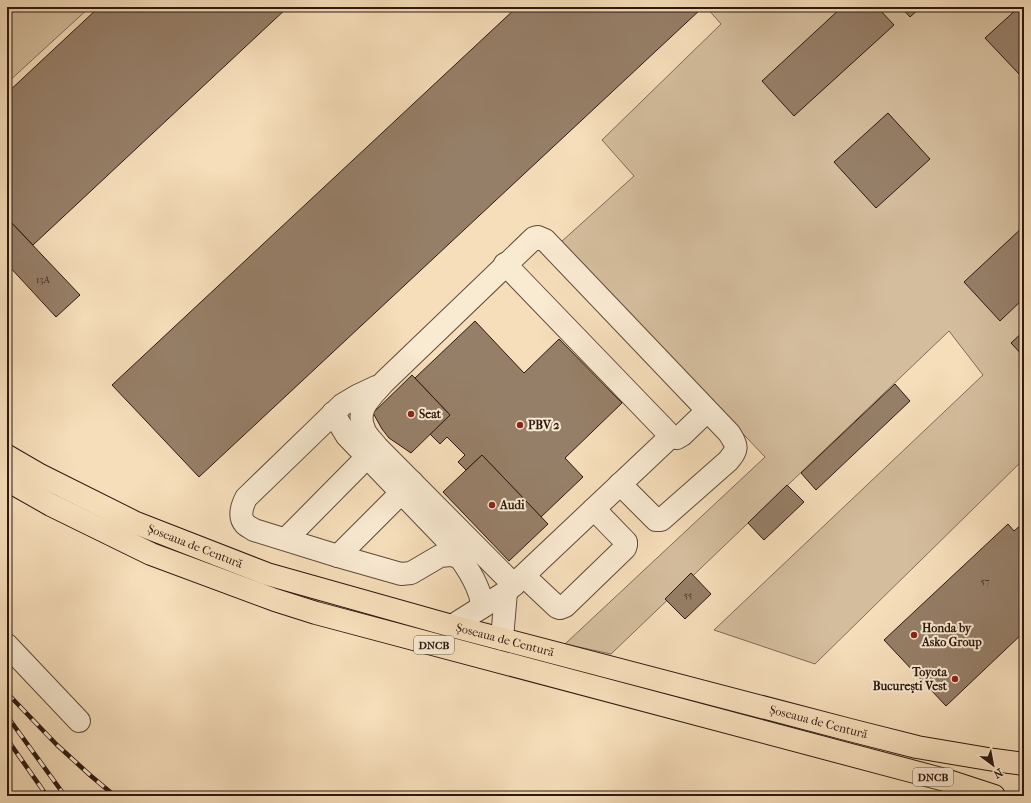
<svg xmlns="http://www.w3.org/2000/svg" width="1031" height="803" font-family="'IM FELL French Canon',serif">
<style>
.green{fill:#d4bd9d;stroke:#806b56}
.building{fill:#967f68;stroke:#2d1910}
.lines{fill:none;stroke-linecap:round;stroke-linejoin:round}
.minor-casing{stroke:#5f4a3a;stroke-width:24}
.major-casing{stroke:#2d1910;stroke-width:24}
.minor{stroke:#f9ead2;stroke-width:22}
.major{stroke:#f6deba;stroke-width:22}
.rail-casing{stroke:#2d1910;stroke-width:4.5}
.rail{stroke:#f9ead2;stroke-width:3;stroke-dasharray:9;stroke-linecap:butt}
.poi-dot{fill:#8f2418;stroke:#f9ead2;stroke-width:1.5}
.labels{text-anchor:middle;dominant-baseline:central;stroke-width:4;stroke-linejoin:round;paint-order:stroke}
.number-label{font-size:10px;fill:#473226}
.shield{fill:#f9ead2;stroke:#6a584a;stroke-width:1}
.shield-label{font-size:11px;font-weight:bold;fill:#2d1910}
.poi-label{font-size:12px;font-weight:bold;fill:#2d1910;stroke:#f9ead2;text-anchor:start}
.street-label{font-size:12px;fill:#2d1910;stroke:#f9ead2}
</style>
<rect width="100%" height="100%" fill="#f6deba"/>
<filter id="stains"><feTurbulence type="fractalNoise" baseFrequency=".005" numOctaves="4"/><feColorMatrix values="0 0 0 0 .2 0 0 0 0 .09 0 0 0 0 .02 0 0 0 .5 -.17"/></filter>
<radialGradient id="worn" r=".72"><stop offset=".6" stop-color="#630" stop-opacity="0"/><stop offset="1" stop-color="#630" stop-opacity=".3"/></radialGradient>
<g class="green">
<path d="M7,7h83l-83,76z"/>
<path d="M706,7h318v452l-209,205 -101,-34 269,-255 -34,-44 -338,323 -46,-10 200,-187 -204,-215 73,-66 -32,-36 119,-116z"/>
</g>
<g class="building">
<path d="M99,7h189l-255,238 -26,-27v-125z"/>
<path d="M517,7h183l1,2 -502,468 -87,-92z"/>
<path d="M842,7h35l17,18 -100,91 -32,-35z"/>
<path d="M901,7h20l-11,10z"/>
<path d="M1019,7h5v62l-5,5 -34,-36z"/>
<path d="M888,113l42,46 -54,49 -42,-46z"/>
<path d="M7,218l73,77 -24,22 -49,-53z"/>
<path d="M1024,226v72l-24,23 -36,-39z"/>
<path d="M475,321l49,52 35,-34 63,64 -57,55 18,19 -42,40 -59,-62 -16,15 -8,-8 7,-7 -18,-18 -7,7 -10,-10 20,-19 -35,-37z"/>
<path d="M1024,331v26l-13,-14z"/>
<path d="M412,375l38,40 -39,38 -22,-15 -7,-9 -9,-16z"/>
<path d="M895,384l15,17 -94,89 -15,-17z"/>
<path d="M482,455l66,69 -39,37 -66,-69z"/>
<path d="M787,485l17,17 -40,38 -16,-17z"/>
<path d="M1023,523l1,1v108l-78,74 -62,-66 124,-116 6,7z"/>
<path d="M691,573l20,21 -26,25 -20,-20z"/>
</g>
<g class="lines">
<g class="minor-casing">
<g id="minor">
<path d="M376,387l-19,9 -15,9 -96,93c-4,8 -8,18 -1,26 2,2 6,4 9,6l84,26 63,18 10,-1 29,-17 10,-1 10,2"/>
<path d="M333,413l14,23 98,102c13,17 27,34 34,54 2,4 2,10 3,15"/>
<path d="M668,436l9,2 5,-3 25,-24"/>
<path d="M286,539l90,-91"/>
<path d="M338,556l74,-74"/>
<path d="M524,576l33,31 3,1 5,-2 60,-58 1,-3v-3l-32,-33"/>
<path d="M514,585l-137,-138c-4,-6 -11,-11 -13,-18 -9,-20 8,-33 20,-47l150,-144 4,-1 7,3 184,193c9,14 9,16 -1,28l-67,59h-5l-36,-36"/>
<path d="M452,626l54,-34 161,-152 1,-4 -1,-4 -162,-168"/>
<path d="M502,639l4,-47"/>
<path d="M7,645l72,76"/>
</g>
</g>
<g class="major-casing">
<g id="major">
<path id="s1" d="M7,456l31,18 98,49 131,51 185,52 398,104 67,17 77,13 30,4"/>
<path d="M7,480l44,25 100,49 124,46 41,13 629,167 49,16"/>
</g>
</g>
<use href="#minor" class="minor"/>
<use href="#major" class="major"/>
<g class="rail-casing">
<g id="rail">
<path d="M7,693l50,52 34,31 24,20"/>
<path d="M7,716l58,80"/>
<path d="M7,739l40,57"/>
</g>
</g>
<use href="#rail" class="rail"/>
</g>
<g class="poi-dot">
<circle cx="411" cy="414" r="4"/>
<circle cx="520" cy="425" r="4"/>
<circle cx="492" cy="505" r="4"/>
<circle cx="914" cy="635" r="4"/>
<circle cx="955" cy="679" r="4"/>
</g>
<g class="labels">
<g class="number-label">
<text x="43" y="280">13A</text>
<text x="985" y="582">57</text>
<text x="688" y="596">55</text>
</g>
<g class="shield">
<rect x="414" y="636" width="40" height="18" rx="3"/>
<rect x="913" y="768" width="40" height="18" rx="3"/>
</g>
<g class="shield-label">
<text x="434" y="645">DNCB</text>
<text x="933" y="777">DNCB</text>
</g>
<g class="poi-label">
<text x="419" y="414">Seat</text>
<text x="528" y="425">PBV 2</text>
<text x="500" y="505">Audi</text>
<text x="922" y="628">Honda by<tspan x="922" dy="14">Asko Group</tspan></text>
<text x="947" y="672" text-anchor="end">Toyota<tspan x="947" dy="14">București Vest</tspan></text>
</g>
<g class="street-label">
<text stroke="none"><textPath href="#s1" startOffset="209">Șoseaua de Centură</textPath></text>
<text stroke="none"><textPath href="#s1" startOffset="533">Șoseaua de Centură</textPath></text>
<text stroke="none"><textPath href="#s1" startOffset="857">Șoseaua de Centură</textPath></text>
</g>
</g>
<rect width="1031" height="803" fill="none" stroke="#f6deba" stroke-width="24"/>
<rect x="8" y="8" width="1015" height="787" fill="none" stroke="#2d1910" stroke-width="2"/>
<rect x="12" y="12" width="1007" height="779" fill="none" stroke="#2d1910"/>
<g transform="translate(993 765) rotate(148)" stroke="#f9ead2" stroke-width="3" paint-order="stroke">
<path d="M0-3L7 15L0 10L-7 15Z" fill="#2d1910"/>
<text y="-6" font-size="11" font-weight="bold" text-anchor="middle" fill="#2d1910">N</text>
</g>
<rect width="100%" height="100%" filter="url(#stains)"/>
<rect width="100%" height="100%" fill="url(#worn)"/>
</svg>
